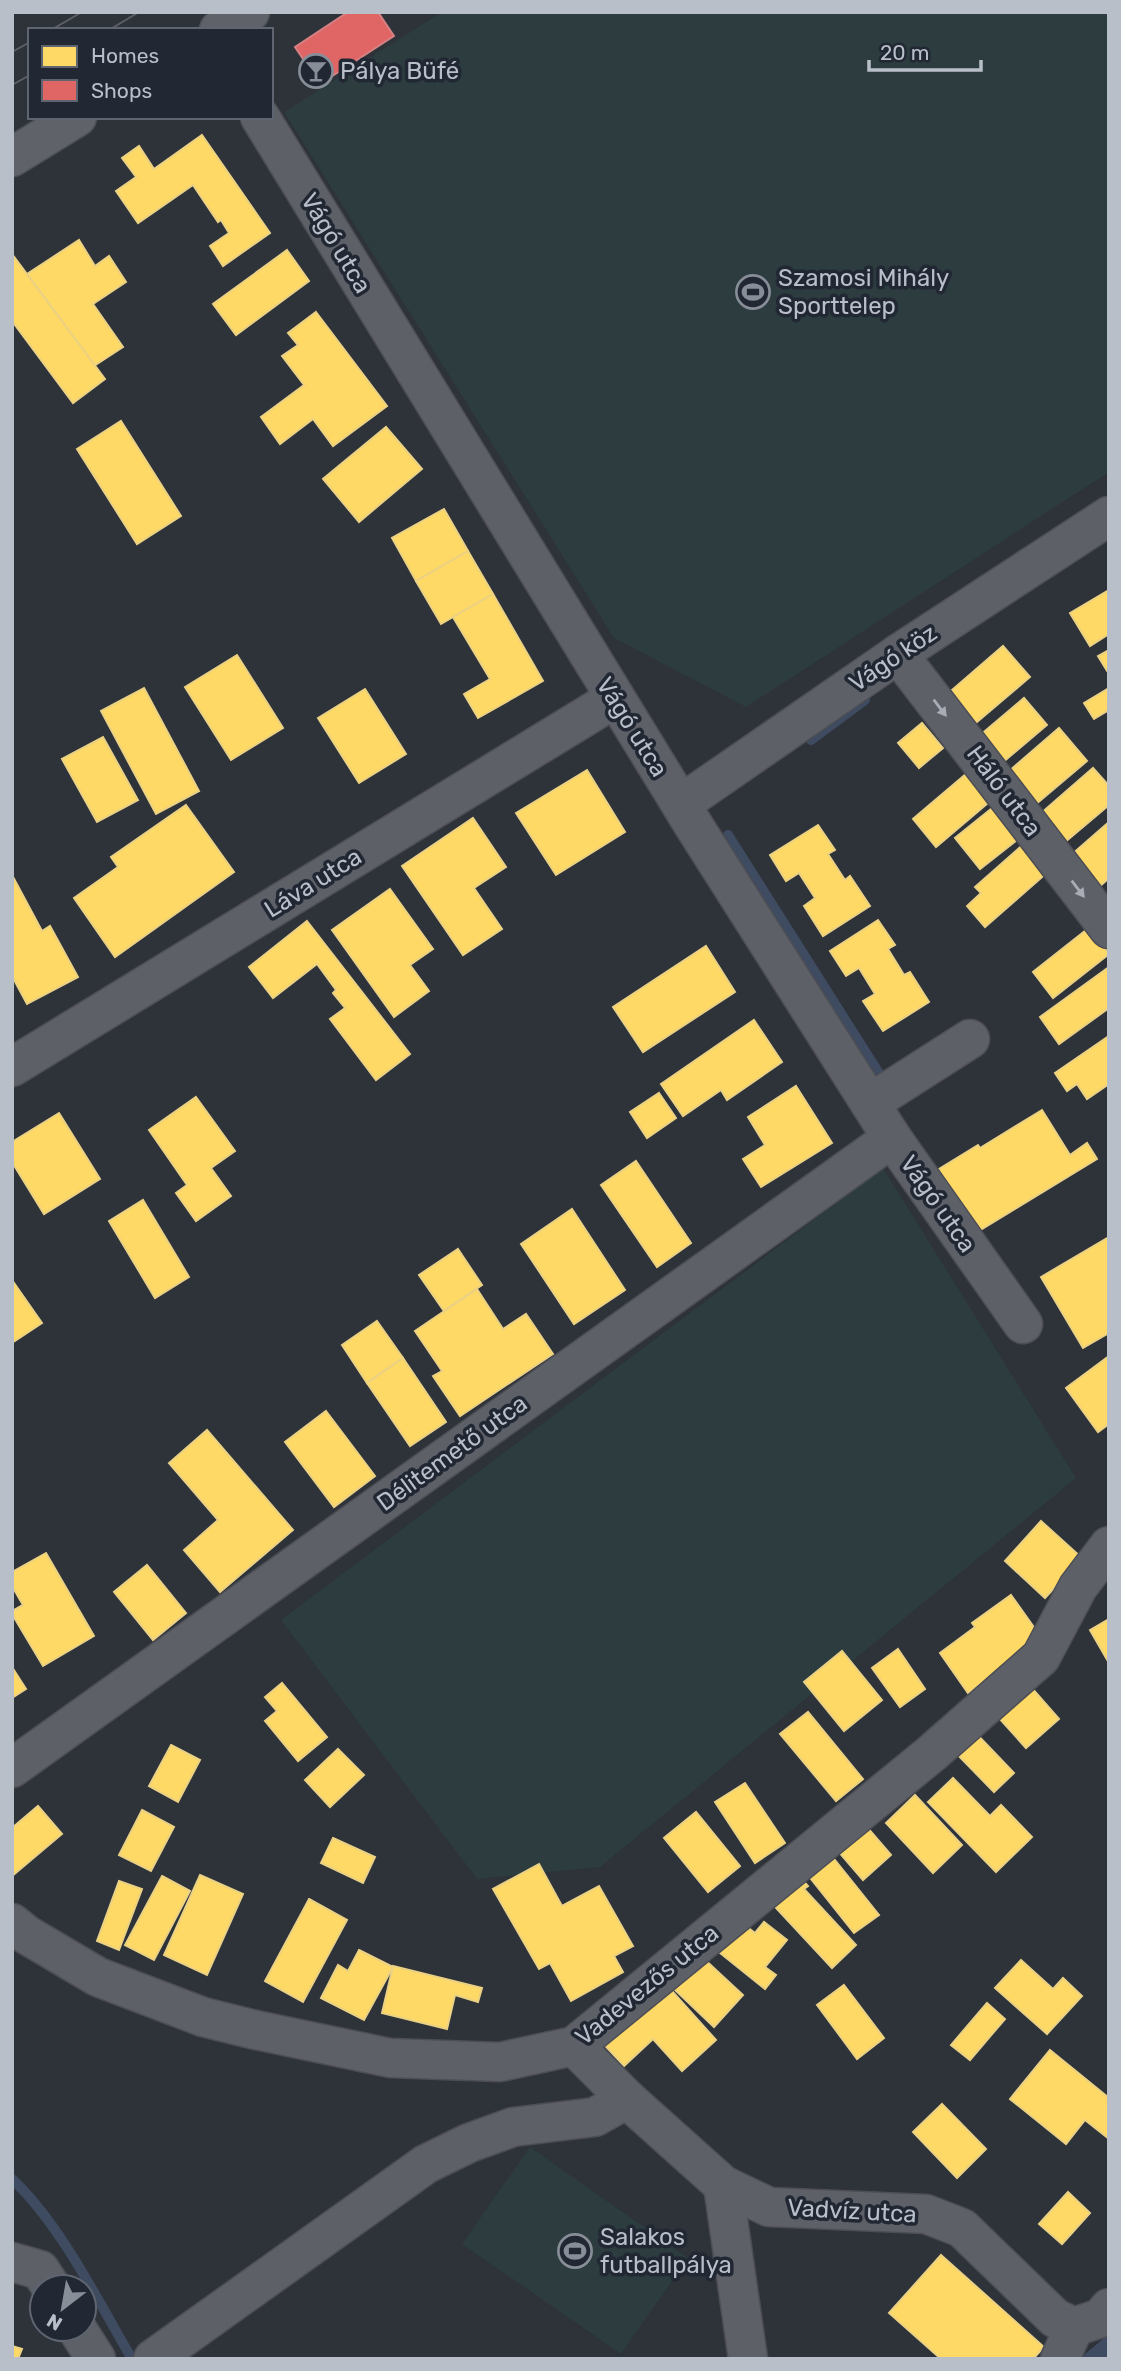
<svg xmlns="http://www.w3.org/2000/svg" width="1121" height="2371" font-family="Rubik,sans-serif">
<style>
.green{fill:#2c3c3f}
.water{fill:#3f4b61}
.homes{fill:#ffd966;stroke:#ead184;stroke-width:2}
.shops{fill:#e06666;stroke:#d48184;stroke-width:2}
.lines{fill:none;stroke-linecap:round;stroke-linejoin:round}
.stream{stroke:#3f4b61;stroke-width:10}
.minor-casing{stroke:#4c4e54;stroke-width:41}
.major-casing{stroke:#4b4f56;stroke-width:41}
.minor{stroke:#5e6067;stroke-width:38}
.major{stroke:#5f6369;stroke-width:38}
.tram{stroke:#5c5f65;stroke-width:2}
.oneway{fill:#a7acb5}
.labels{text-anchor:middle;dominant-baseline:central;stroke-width:7;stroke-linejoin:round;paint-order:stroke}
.poi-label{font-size:24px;fill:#b9bfc9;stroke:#212834;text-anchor:start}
.street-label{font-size:24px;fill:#b9bfc9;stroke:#212834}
</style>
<rect width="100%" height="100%" fill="#2e3239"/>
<g class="green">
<path d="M442,12h667v460l-363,235 -132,-69 -330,-526z"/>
<path d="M883,1168l193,310 -476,389 -123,12 -196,-259z"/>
<path d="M530,2147l158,111 -67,96 -159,-110z"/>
</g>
<path class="water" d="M1109,2334v25h-30z"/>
<g class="homes">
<path d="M202,135l68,98 -47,33 -13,-20 19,-13 -8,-13 -3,2 -25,-37 -55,38 -22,-32 20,-14 -14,-19 17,-12 15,23z"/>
<path d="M79,240l16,26 14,-10 17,26 -33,22 30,43 -29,19 -67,-92z"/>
<path d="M287,250l22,31 -73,54 -23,-31z"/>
<path d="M12,254l93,125 -32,24 -61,-82z"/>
<path d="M316,312l71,94 -54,40 -20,-27 -33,25 -19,-27 43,-32 -22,-29 16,-11 -10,-12z"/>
<path d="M121,421l60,95 -44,28 -60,-95z"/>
<path d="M386,427l36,42 -63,53 -36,-43z"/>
<path d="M444,509l24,42 -52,30 -24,-43z"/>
<path d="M468,551l25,43 -52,30 -25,-43z"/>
<path d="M1109,590v44l-19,12 -20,-33z"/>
<path d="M493,594l50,87 -65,37 -14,-24 26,-15 -37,-62z"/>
<path d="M1003,646l27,31 -59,50 -26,-31z"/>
<path d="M1109,650v24l-11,-18z"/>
<path d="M237,655l46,73 -52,32 -46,-73z"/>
<path d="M144,688l55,103 -43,23 -55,-103z"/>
<path d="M1109,688v22l-15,9 -10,-16z"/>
<path d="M365,689l41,65 -47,29 -41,-65z"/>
<path d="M1024,698l23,27 -45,38 -23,-27z"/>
<path d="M922,723l21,25 -24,20 -21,-25z"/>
<path d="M1059,728l28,33 -51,43 -28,-32z"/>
<path d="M103,737l35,63 -41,22 -35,-63z"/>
<path d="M1093,768l16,18v19l-44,37 -25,-28z"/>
<path d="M587,770l38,62 -69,43 -40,-62z"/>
<path d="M966,774l23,28 -53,45 -23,-28z"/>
<path d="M186,805l48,67 -119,85 -41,-59 44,-31 -7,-10z"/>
<path d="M996,805l25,32 -41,32 -25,-31z"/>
<path d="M473,818l33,49 -32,21 28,41 -39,26 -61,-89z"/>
<path d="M1109,822v56l-10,9 -28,-32z"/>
<path d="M818,825l17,25 -7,4 17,26 5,-4 20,30 -47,30 -19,-30 11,-8 -16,-25 -13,8 -16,-26z"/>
<path d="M1025,843l24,28 -64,56 -18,-21 14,-13 -6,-6z"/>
<path d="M12,875l30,56 8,-5 28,51 -51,27 -15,-28z"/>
<path d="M390,889l43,60 -23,16 19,26 -35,26 -62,-87z"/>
<path d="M878,920l17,25 -7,4 16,26 6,-3 19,30 -46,29 -20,-30 12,-7 -16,-26 -13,8 -16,-25z"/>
<path d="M307,921l103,133 -34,26 -46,-61 15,-11 -12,-15 3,-3 -19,-26 -44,34 -24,-31z"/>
<path d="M1090,927l19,27 -56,44 -20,-26z"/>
<path d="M706,946l29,46 -92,60 -30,-45z"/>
<path d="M1109,967v41l-50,36 -19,-27z"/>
<path d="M754,1020l28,42 -55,38 -6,-10 -38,26 -22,-32z"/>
<path d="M1109,1036v48l-22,15 -10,-15 -10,7 -12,-18z"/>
<path d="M796,1086l36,57 -71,44 -18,-28 22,-14 -17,-28z"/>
<path d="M659,1093l17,25 -29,20 -17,-26z"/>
<path d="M196,1097l39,54 -24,17 20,28 -35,25 -20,-28 11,-8 -38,-55z"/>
<path d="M1042,1110l28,45 17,-12 10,16 -125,76 -38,-63 44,-27 2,3z"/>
<path d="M59,1113l41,66 -56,35 -32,-52v-20z"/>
<path d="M636,1161l55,82 -34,24 -56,-82z"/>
<path d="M143,1200l46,77 -34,21 -46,-77z"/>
<path d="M572,1209l53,81 -51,34 -53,-80z"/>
<path d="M1109,1237v96l-26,15 -42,-71z"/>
<path d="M458,1249l24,36 -38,26 -25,-36z"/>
<path d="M12,1280l30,43 -30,20z"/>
<path d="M477,1289l26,40 23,-15 27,40 -93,62 -27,-40 9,-5 -27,-40z"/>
<path d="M377,1321l26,37 -36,25 -25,-38z"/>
<path d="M1109,1356v68l-11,8 -32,-44z"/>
<path d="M403,1358l43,64 -36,24 -43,-63z"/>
<path d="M326,1411l49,65 -41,31 -49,-65z"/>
<path d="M207,1430l86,100 -73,62 -36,-42 34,-30 -49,-57z"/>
<path d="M1041,1521l41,37 -37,40 -40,-37z"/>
<path d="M46,1553l48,83 -51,30 -31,-52v-3l11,-6 -11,-19v-14z"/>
<path d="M147,1565l39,48 -33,27 -39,-48z"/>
<path d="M1011,1595l32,45 -75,53 -28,-40 35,-26 -3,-4z"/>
<path d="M1109,1619v44l-19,-33z"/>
<path d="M898,1649l27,40 -25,18 -28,-39z"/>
<path d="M842,1651l40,49 -38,31 -40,-49z"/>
<path d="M12,1667l14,22 -14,9z"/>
<path d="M1023,1678l36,41 -33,29 -36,-40z"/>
<path d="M282,1683l45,54 -29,24 -33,-40 12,-10 -12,-14z"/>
<path d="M808,1712l55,67 -27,22 -56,-67z"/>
<path d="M969,1726l45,47 -20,19 -45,-46z"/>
<path d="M171,1745l29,15 -22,42 -29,-16z"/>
<path d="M338,1749l26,26 -34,32 -25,-27z"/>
<path d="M953,1778l37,38 11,-11 31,32 -36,35 -68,-70z"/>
<path d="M745,1783l40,60 -30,20 -40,-61z"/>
<path d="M915,1795l47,50 -29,28 -47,-50z"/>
<path d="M38,1806l24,28 -50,42v-48z"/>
<path d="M142,1810l32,17 -23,44 -32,-16z"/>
<path d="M696,1812l44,54 -32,26 -44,-54z"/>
<path d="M860,1819l31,36 -28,25 -31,-36z"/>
<path d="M333,1838l42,19 -12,26 -42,-20z"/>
<path d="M827,1850l52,65 -25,18 -51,-64z"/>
<path d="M539,1864l23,42 37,-20 34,60 -19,10 9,16 -52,29 -21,-38 -11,6 -46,-80z"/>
<path d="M792,1868l16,18 -4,3 52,56 -24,23 -68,-73z"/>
<path d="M200,1875l43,19 -36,81 -43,-20z"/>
<path d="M162,1876l28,15 -36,69 -29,-15z"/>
<path d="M119,1881l23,8 -23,61 -22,-9z"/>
<path d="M309,1899l38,21 -44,82 -38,-21z"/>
<path d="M737,1919l18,14 9,-11 23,18 -22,27 11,8 -11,14 -51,-41z"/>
<path d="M359,1950l34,17 -29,53 -43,-22 17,-33 10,6z"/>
<path d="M702,1957l41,38 -29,32 -41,-39z"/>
<path d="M1021,1960l32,29 10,-11 19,18 -35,38 -52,-46z"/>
<path d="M393,1966l89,22 -4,14 -23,-7 -8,34 -65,-16z"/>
<path d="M663,1981l53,59 -34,31 -29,-32 -29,27 -25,-27z"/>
<path d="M844,1985l40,53 -27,21 -40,-54z"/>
<path d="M987,2003l18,16 -35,41 -19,-15z"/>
<path d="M1050,2050l59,48v41l-24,-19 -19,24 -56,-45z"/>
<path d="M942,2104l44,45 -29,29 -44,-46z"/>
<path d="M1068,2192l22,21 -28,31 -23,-20z"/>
<path d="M941,2255l103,92 -11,12h-92l-52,-46z"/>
<path d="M12,2346l10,3 -4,10h-6z"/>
</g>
<path class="shops" d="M348,12h30l16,24 -74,48 -25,-37z"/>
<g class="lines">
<g class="stream">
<path d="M811,740l54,-40"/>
<path d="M728,835l152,240"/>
<path d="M12,2179c49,46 86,122 120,180"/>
</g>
<g class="minor-casing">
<g id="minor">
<path d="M260,117l434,709 198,312 131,186"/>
<path d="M898,654l211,275"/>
<path d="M681,804l217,-150 211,-138"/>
<path d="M12,1067l602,-368"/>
<path d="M870,1103l100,-64"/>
<path d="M12,1768l880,-630"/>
<path d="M12,1923l15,12 71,42 105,40 53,13 134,28 110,4 74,-16 358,-293 109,-96 37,-70 31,-41"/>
<path d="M574,2046l53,53 96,86 46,22 157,7 36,14 93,90 19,9"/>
<path d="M723,2185l25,174"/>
<path d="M12,2262l28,8 11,17"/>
<path d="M1074,2327l27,-9 8,-10"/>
<path d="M77,2329l19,30"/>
<path d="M153,2359l273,-195 43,-21 44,-16 82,-10 32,-18"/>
<path d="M1060,2359l14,-32"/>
</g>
</g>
<g class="major-casing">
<g id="major">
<path d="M219,30l31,-18"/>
<path d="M12,157l65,-40"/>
</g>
</g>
<use href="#minor" class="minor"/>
<use href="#major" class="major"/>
<g class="tram">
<path d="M51,30l31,-18"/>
<path d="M109,30l30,-18"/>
<path d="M12,52l18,-10"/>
<path d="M12,85l18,-10"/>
</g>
</g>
<defs><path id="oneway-solid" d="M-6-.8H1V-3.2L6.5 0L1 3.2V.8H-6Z" transform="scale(1.75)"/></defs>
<g class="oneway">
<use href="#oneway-solid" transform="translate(940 708) rotate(53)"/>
<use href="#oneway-solid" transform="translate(1078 889) rotate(53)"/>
</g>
<defs>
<g id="bar-ring" transform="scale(1.75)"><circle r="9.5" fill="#212834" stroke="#888e97" stroke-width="1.5"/><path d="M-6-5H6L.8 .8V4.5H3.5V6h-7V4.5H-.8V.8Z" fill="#888e97"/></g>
<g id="stadium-ring" transform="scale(1.75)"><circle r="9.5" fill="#212834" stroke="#888e97" stroke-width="1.5"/><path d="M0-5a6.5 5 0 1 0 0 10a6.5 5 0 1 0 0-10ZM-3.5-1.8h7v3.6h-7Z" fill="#888e97"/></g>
</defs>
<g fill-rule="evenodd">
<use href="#bar-ring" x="316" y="71"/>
<use href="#stadium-ring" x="753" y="292"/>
<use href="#stadium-ring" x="575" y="2251"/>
</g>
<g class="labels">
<g class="poi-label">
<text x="340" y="71">Pálya Büfé</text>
<text x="778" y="278">Szamosi Mihály<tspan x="778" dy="28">Sporttelep</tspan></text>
<text x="600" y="2237">Salakos<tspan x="600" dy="28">futballpálya</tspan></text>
</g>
<g class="street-label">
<text transform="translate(336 243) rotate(59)">Vágó utca</text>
<text transform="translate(893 658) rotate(-34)">Vágó köz</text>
<text transform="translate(632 727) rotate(58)">Vágó utca</text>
<text transform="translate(1004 791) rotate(53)">Háló utca</text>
<text transform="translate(313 883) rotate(-32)">Láva utca</text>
<text transform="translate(938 1204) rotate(55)">Vágó utca</text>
<text transform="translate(452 1453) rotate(-36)">Délitemető utca</text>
<text transform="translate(647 1985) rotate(-39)">Vadevezős utca</text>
<text transform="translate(852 2211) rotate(3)">Vadvíz utca</text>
</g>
</g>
<rect width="1121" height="2371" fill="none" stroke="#b9bfc9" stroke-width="28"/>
<rect x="28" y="28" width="245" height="91" fill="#212834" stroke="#5e6470" stroke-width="2"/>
<rect x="42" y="46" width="35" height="21" fill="#ffd966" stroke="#5e6470" stroke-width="2"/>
<text x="91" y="63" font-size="21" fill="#b9bfc9">Homes</text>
<rect x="42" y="80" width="35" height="21" fill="#e06666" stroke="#5e6470" stroke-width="2"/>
<text x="91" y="98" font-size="21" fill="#b9bfc9">Shops</text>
<g transform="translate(63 2308) rotate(211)"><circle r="33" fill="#212834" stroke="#5e6470" stroke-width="2"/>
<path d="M0-5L12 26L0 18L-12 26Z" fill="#888e97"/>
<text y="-10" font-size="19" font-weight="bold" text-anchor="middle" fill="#b9bfc9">N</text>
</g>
<path d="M869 60v10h112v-10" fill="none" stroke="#b9bfc9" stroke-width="3.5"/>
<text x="880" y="60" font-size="21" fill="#b9bfc9" stroke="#212834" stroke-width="5" paint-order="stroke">20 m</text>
</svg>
